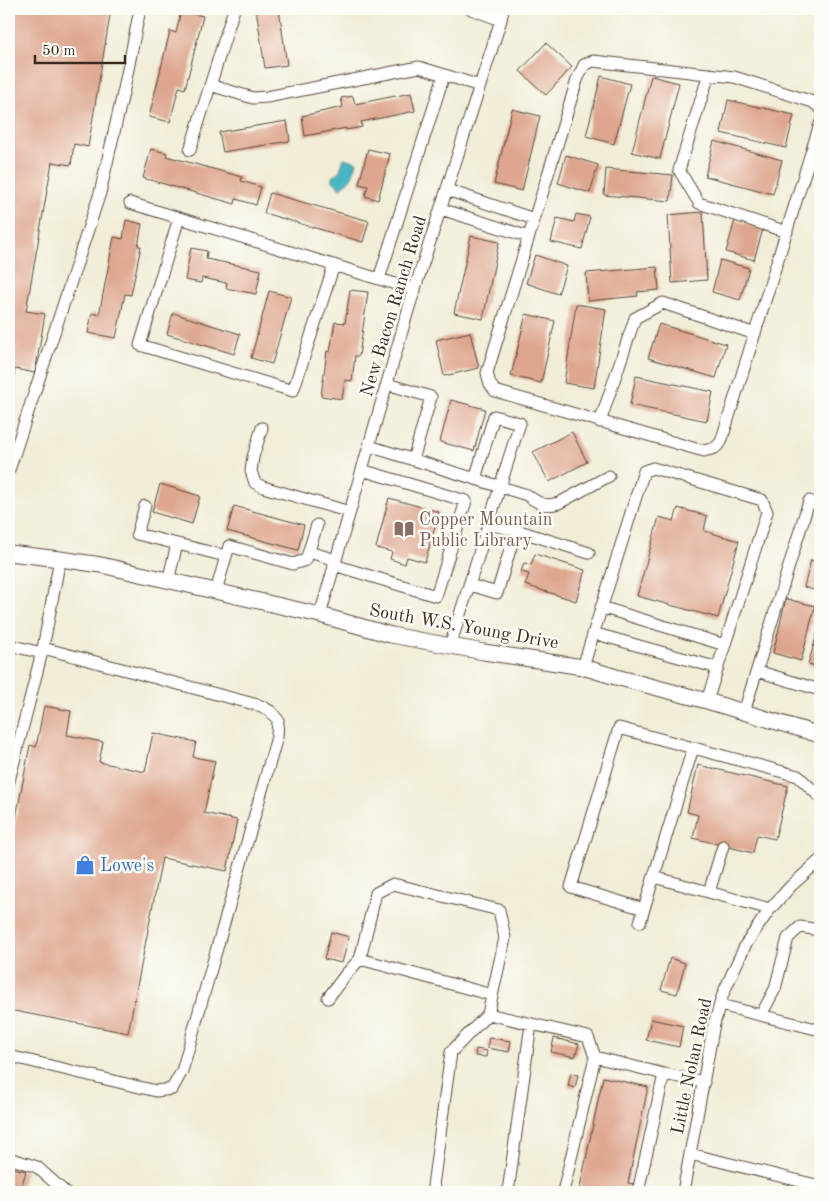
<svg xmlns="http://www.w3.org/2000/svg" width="829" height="1201" viewBox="0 0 829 1201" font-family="'Old Standard TT',serif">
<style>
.water{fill:#49b7c3;stroke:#427070}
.building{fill:#dea68e}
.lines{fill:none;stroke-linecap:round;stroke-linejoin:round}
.minor-casing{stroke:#56473a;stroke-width:13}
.major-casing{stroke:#56473a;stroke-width:17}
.minor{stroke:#fff;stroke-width:11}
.major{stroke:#fff;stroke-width:15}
.labels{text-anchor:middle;stroke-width:5;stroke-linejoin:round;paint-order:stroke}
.street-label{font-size:18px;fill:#3b2a1e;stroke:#fdfcf7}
.education-label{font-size:18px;fill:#785e54;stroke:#fdfcf7;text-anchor:start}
.shop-label{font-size:18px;fill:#366cbe;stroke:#fdfcf7;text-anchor:start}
</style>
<rect width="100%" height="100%" fill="#fdfcf7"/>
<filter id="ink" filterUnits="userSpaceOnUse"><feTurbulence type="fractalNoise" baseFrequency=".02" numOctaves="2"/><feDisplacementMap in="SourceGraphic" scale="10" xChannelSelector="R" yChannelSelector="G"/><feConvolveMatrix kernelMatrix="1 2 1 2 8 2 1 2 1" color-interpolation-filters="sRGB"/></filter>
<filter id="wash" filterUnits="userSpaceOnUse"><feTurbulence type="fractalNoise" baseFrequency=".0096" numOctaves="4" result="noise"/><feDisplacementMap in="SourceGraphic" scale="20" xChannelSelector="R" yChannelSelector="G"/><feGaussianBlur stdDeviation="1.12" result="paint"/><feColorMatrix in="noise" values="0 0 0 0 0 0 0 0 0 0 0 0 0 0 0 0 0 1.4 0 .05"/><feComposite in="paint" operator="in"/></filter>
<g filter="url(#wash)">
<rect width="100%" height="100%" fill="#f1edd8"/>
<path class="water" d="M344,158L357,162L352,177L341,189L331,179L340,170Z"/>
<g id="blocks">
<path class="building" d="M9,9H111L88,147L74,144L71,165L52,162L26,311L45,314L35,373L15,369L10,402H9Z
M256,9H279L287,65L265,68Z
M181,11L203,16L185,89L179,87L170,122L149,117L170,31L176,33Z
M546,43L572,67L546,95L520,71Z
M601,76L630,84L614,144L586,136Z
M651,76L679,83L660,159L632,152Z
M411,93L415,111L361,122L362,127L346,130V128L305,136L302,116L343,107L341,98L353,96L355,104Z
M728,100L794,115L786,148L721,133Z
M512,109L540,116L522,191L494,184Z
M287,121L290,141L223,152L219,132Z
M714,141L782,160L773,194L705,176Z
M151,149L167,153L166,156L242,177L241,181L261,187L256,205L236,199L235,204L143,178Z
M368,149L390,154L378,200L365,196L368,186L359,184Z
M566,155L598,165L590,193L558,183Z
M606,169L673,175L670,201L604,195Z
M270,193L369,221L363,242L264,213Z
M703,212L707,280L672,283L668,215Z
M576,214L590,217L582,249L551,242L557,218L574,222Z
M126,220L142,224L138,246H141L131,295L125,294L116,338L88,333L92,313L99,315L114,237L123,239Z
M735,220L763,229L754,260L726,252Z
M471,236L499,242L483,319L454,313Z
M191,248L207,251L206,259L261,270L256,294L226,288L227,283L202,278L201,283L185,280Z
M535,255L567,266L558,294L526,283Z
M720,260L749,268L740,300L712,292Z
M657,267L659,290L637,292L638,296L588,301L586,273Z
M350,290L368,292L359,356H355L352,381L345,380L342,399L321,396L327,351L330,352L335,322L345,323Z
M269,291L291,297L272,364L251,358Z
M576,304L606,309L594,388L564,383Z
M173,313L240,334L234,354L167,334Z
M526,314L555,321L541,383L511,376Z
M659,324L726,344L716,378L648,358Z
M470,332L479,368L444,376L436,340Z
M636,376L713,392L707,421L630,405Z
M451,400L485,409L474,451L440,442Z
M572,432L587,462L549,482L533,452Z
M160,484L200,496L192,524L152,512Z
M389,498L439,512L425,562L407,557L405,564L390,559L392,552L376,548Z
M234,506L304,525L298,550L227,531Z
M678,508L707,516L704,531L739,541L718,618L637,596L659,517L674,521Z
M535,554L585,570L576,601L525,585L529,574L521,572L524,563L531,565Z
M811,560L820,562V592L804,587Z
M786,599L815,606L801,661L773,653Z
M820,624V667L808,664Z
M44,706L71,711L67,735L103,742L99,762L145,772L153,733L196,742L193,757L215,761L204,813L237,820L227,871L162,858L128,1033L9,1010V854L30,745L36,747Z
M698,765L788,786L775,839L757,835L753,853L693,838L698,815L687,812Z
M331,932L349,937L342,963L324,959Z
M670,958L685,963L677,994L661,990Z
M651,1019L683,1026L679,1047L646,1040Z
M489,1038L511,1041L509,1052L487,1048Z
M554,1038L579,1044L575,1057L551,1052Z
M476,1049L487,1051L486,1057L475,1056Z
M571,1073L578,1075L575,1088L568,1086Z
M603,1077L648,1087L628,1183L634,1184L632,1192H579Z
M9,1167L26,1171L20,1192H9Z"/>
</g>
</g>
<g filter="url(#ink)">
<use href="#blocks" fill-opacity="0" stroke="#56473a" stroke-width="1"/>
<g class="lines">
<defs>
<path id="minor" d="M471,9L501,20
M709,74L679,170L699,203L787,232
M210,85L253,98L267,97L419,67L480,86
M820,108L813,102L734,77L593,61L584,65L577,80L487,373L490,384L495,391L686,446L704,451L715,448L721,442L820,124
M190,150L234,9
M447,190L534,219
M130,203L415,290
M441,209L529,237
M179,218L140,345L293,391L334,265
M379,279L444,75
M387,384L431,397L413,460
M600,422L635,318L663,303L755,334
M262,428L253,457L251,471L255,483L263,487L350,512
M369,446L527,495C539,504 545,507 559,503L609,476
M9,470L100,193L124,89L140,9
M145,506L137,534L226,556
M488,524L516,530L589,553
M309,552L336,560
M334,565L436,596L466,501L362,470
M168,581L177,544
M470,585L497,593L516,530
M216,591L229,546L293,564L306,560L317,525
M601,607L725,645
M320,615L409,307L501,20L503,9
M593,633L718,668
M9,645L42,653
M450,646L520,423L494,416L475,479
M583,667L644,471L653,468L762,500L767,512L707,701
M757,671L820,690
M744,712L809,501L820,505
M9,781L43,648L60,559
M654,877L770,909
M709,892L723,846
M644,909L571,887L619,728L798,776L820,797
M640,922L693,748
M360,959L492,995
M328,998L346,974L360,959L376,893L393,884L499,910L505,938L488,1014L588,1037L595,1057
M720,1005L820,1030
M761,1015L775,989L788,938L800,927L820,930
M9,1056L156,1091L172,1089L182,1071L277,737L278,720L270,711L261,706L43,648
M690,1154L820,1186
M9,1158L37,1167L65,1192
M437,1192L433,1186L451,1052L488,1014
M508,1192L531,1024
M563,1192L595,1057L664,1074L704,1082
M638,1192L664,1074
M683,1192L714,1024L723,994L736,965L746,944L770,909L791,886L820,860"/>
<path id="major" d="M9,553L60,559L101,565L320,615L391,635L484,652L583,667L616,677L707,701L820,735"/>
</defs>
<use href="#minor" class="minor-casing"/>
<use href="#major" class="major-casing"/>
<use href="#minor" class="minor"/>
<use href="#major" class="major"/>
</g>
</g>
<defs>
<symbol id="library-bare" viewBox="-9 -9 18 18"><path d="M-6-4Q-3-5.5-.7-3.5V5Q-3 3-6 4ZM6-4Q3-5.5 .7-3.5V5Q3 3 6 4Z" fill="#8d6e63" stroke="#fdfcf7" stroke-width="2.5" paint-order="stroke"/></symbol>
<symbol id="shop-bare" viewBox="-9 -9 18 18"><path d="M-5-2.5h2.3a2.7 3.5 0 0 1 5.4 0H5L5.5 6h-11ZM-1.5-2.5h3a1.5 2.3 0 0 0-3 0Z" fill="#3f7fe0" stroke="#fdfcf7" stroke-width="2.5" paint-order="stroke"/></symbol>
</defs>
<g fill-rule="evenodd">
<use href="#library-bare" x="390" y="515" width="28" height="28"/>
<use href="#shop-bare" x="71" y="851" width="28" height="28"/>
</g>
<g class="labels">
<g class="street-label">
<text transform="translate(393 306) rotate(-73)" y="6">New Bacon Ranch Road</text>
<text transform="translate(464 626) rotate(10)" y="6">South W.S. Young Drive</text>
<text transform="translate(691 1066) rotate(-78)" y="6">Little Nolan Road</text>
</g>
<g class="education-label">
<text x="419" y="525">Copper Mountain<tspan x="419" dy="21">Public Library</tspan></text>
</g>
<g class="shop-label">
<text x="100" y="871">Lowe's</text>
</g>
</g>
<rect width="829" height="1201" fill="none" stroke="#fdfcf7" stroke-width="30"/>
<path d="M35 55v8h90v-8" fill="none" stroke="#3b2a1e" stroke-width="2.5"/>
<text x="42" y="55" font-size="15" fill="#3b2a1e" stroke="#fdfcf7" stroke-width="4" paint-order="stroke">50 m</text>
</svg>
